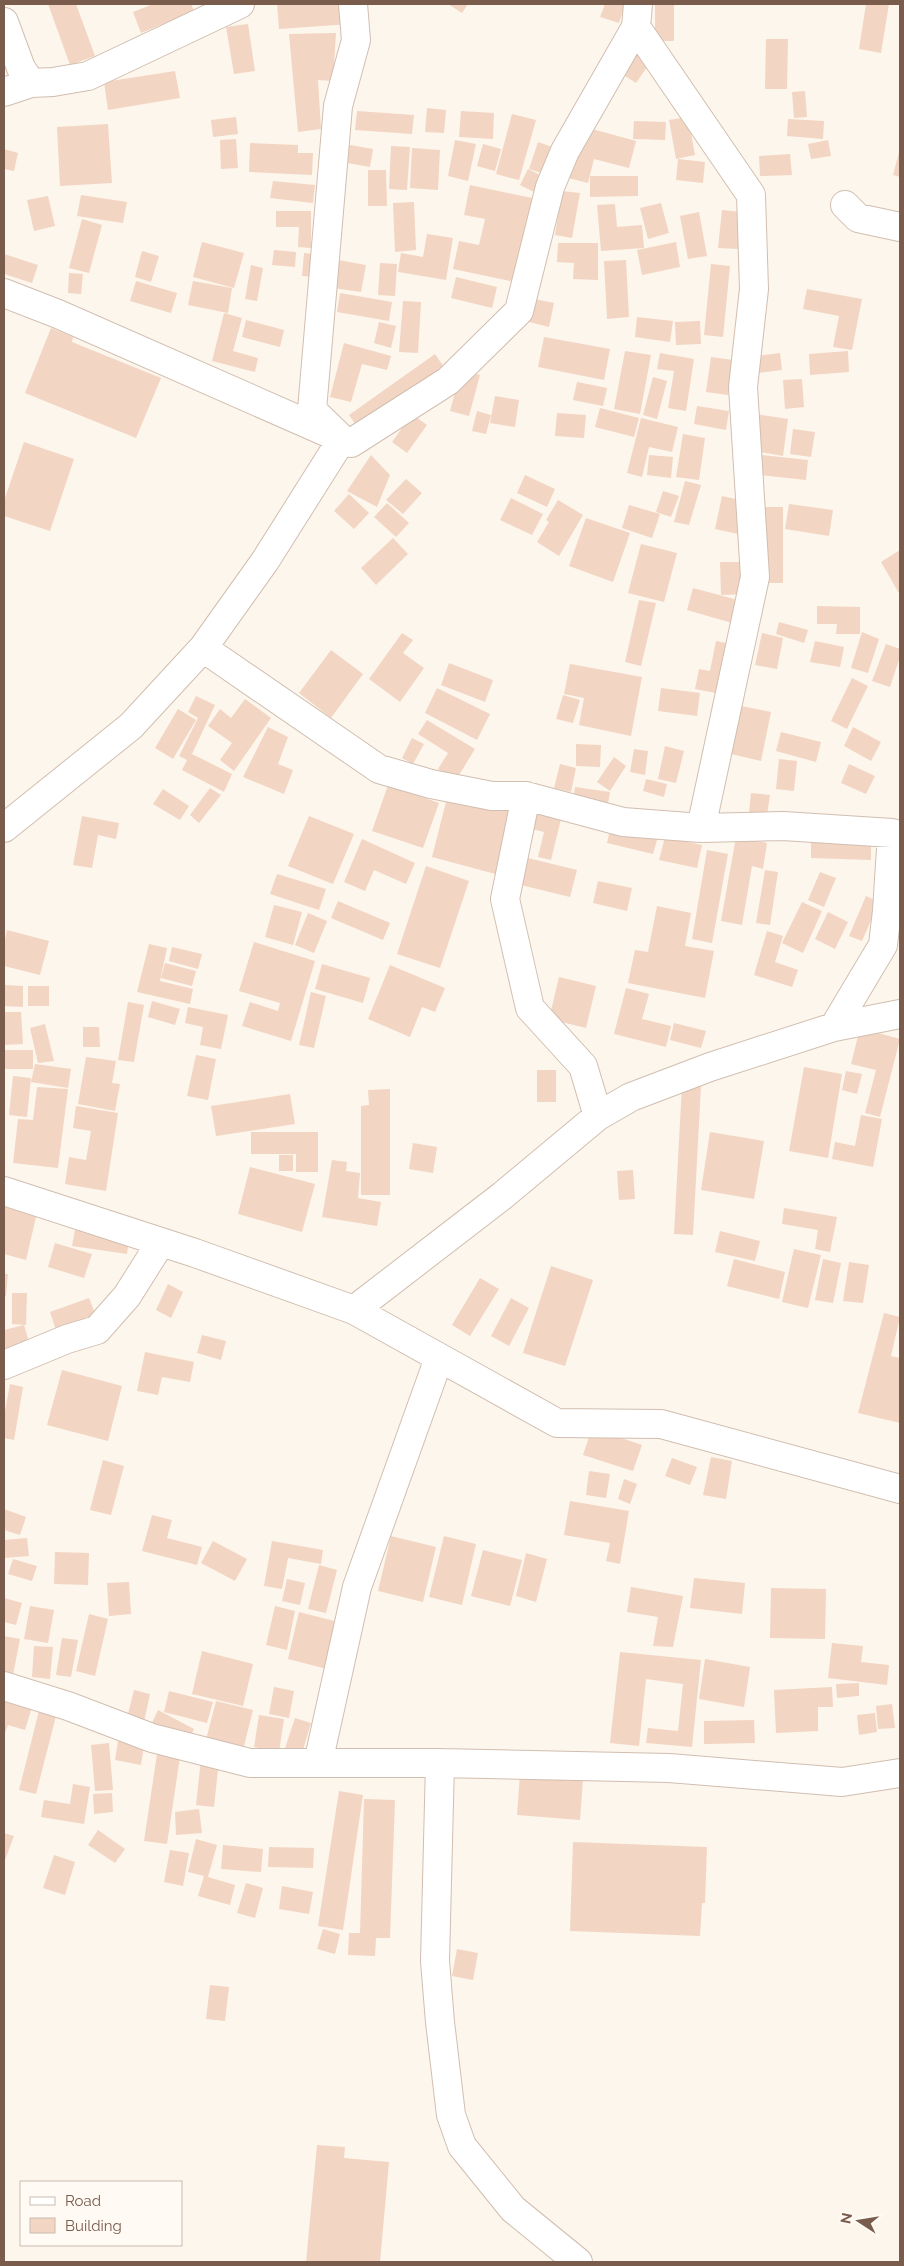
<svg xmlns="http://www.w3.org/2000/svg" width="904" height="2266" viewBox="0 0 904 2266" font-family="Raleway,sans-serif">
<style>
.building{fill:#f3d5c3}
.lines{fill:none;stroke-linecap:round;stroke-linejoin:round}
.minor-casing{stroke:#d1beb0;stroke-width:30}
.minor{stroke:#fff;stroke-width:28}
</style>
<rect width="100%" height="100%" fill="#fdf6ec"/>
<path class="building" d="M48,4H76L95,56L70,65Z
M153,4H191L194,11L141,33L133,12Z
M277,4H349L350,24L279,29Z
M448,4H468L462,13Z
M605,4H625L619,23L600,17Z
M655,4H674V41H655Z
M866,4H889L881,53L859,49Z
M248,24L255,71L234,74L226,27Z
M336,33L333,81L318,80L321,129L298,132L289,34Z
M766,39H788L787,89H765Z
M639,48L654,57L636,83L622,74Z
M175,71L180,98L108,110L104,82Z
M805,91L807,117L794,118L792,92Z
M427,108L446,110L444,133L425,132Z
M357,111L414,115L412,134L355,130Z
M461,111L494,113L493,139L459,137Z
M512,114L536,120L519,180L496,174Z
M236,117L238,134L213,137L211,120Z
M688,117L695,155L676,159L669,120Z
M788,119L824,121L823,139L787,136Z
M634,121L666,122L665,140L633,139Z
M108,124L112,183L60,186L57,127Z
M581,126L636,141L629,168L594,159L588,183L568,178Z
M236,139L238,168L221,169L220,140Z
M455,140L476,144L468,181L448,176Z
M828,140L831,156L811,159L808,144Z
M538,142L558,149L550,176L529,169Z
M250,143L298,145V153H313L312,175L249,172Z
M339,143L373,149L370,167L336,161Z
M483,144L501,149L495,171L477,166Z
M391,146L410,147L407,190L389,189Z
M412,148L440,150L438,190L410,188Z
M4,149L18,153L14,171L4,169Z
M899,152L900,153V177L893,175Z
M790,154L792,175L760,176L759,156Z
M678,159L705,162L703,183L676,180Z
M528,169L544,177L536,193L520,185Z
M368,170H386L387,206H368Z
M590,176H638V196L590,197Z
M273,181L315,185L313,203L270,198Z
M470,185L532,198L515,282L453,269L459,241L479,245L485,219L464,215Z
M562,191L580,193L572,238L555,235Z
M81,195L127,202L123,223L77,216Z
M48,196L55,226L34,231L27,200Z
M414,202L416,250L395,252L393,203Z
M661,203L669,233L648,239L640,208Z
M615,204L617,227L642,225L644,248L601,251L597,205Z
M722,210L741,212L738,249L718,248Z
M276,211H311V248L298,247L299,227H276Z
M699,212L707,256L688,259L680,216Z
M82,219L102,225L89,273L69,268Z
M427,234L453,238L446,280L398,272L401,253L423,257Z
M202,242L244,253L234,288L193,277Z
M676,242L680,267L642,275L637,250Z
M558,243H598V280L573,279L574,263L557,262Z
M274,250L296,252L295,267L272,265Z
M142,251L159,256L151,282L135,277Z
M304,253L321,255L318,277L302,276Z
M4,254L38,265L32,283L4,274Z
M338,260L366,265L361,292L333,288Z
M626,260L629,317L607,319L604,261Z
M380,263L397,264L395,296L378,295Z
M711,264L730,266L723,337L704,335Z
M251,265L263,268L257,301L245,299Z
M69,273L83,274L81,294L68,293Z
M456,277L497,287L492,308L451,298Z
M136,281L177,293L171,313L130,301Z
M193,281L232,288L228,313L188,305Z
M807,289L862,299L852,350L833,347L839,316L803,309Z
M340,293L392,302L389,321L337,312Z
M534,299L554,303L549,327L529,322Z
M403,301L421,302L418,353L399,352Z
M224,313L242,318L233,351L258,358L255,372L212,361Z
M637,317L673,321L670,342L635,337Z
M246,320L284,330L280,347L242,337Z
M700,321L701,344L676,345L675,322Z
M379,322L396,326L391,348L374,343Z
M51,328L73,337L72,342L161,378L136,438L25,393Z
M544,337L610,349L604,380L538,367Z
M344,343L391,356L387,370L362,364L351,402L330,397Z
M625,351L651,355L640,414L614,409Z
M848,351L849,372L810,375L809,354Z
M660,353L694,359L686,411L668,408L674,371L657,369Z
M780,353L782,370L749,374L747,357Z
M435,354L448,373L362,434L349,415Z
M711,357L733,360L728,395L706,392Z
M461,370L480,375L469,416L450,411Z
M653,377L667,381L657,419L643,415Z
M802,379L804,407L785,409L783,380Z
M577,382L607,388L603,406L573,400Z
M495,396L519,400L515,427L490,423Z
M697,406L729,411L726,430L694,424Z
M600,408L639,418L634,437L595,427Z
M477,411L491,415L486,434L472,431Z
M557,413L586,415L584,438L555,436Z
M412,414L427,425L407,453L392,442Z
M755,414L788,419L783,456L749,450Z
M641,418L678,427L672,452L649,447L642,477L627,473Z
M793,429L815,432L811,457L790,454Z
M683,434L705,438L699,480L676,477Z
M24,442L74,459L50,531L4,516V501Z
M371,455L390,475L377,507L347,491Z
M649,455L673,457L671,478L647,475Z
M761,455L808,460L806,480L759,475Z
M525,475L555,489L547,507L517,493Z
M406,479L422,493L403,514L386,500Z
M685,481L701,485L689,525L674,522Z
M663,491L679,496L671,517L656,512Z
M349,494L369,513L354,529L334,511Z
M722,496L745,501L738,534L715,529Z
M511,498L543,514L532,535L500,520Z
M558,500L583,515L559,556L537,542L549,522L546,520Z
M387,503L409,523L396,537L374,517Z
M789,504L833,510L829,536L785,529Z
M629,505L660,514L652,538L622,528Z
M759,507H783V583H759Z
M586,518L630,533L613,582L569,566Z
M393,538L408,554L376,585L361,568Z
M641,544L677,553L664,602L628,593Z
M900,550V595L881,562Z
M720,562H746L747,594L721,595Z
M693,588L738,600L732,623L687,610Z
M639,600L656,603L641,666L625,662Z
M817,606L860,607V634H836L837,624H817Z
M779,622L808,630L804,643L776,634Z
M862,632L879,639L868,673L851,668Z
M402,633L413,640L403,653L424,668L400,702L369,679Z
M762,633L783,638L777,669L755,665Z
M716,641L736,645L726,695L695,689L699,669L710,671Z
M815,641L844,647L840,667L810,662Z
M886,644L900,649V657L890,687L872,681Z
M331,650L363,674L331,718L299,693Z
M449,663L493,680L485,702L441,685Z
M570,664L642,677L631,736L579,725L584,698L564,694Z
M852,678L868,686L847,729L831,721Z
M437,688L490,714L477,740L425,713Z
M661,688L700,693L697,716L658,711Z
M563,695L580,700L573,723L556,719Z
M196,696L215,705L192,754L232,774L224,792L182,770L187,760L179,756L198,718L188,712Z
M245,699L271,718L234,771L220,760L232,743L208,726L220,709L231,718Z
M741,706L771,712L761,761L731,754Z
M178,709L196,720L173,759L155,748Z
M427,720L475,749L456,780L438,769L448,753L418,734Z
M268,727L288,737L278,764L293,770L284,794L243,777Z
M853,727L881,742L871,761L844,746Z
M781,732L821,742L816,762L776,751Z
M412,738L424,744L413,764L402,758Z
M576,744L601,745L600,767L576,766Z
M665,746L684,751L676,783L658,779Z
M634,749L648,751L645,775L630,772Z
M614,757L626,766L610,791L597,782Z
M779,759L797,761L794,791L776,789Z
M560,764L576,768L571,792L554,788Z
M849,764L875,776L866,794L841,783Z
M646,779L667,784L664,797L643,791Z
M388,785L439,803L423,848L372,831Z
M575,787L610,792L606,815L572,807Z
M210,788L221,795L199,823L190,815Z
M163,789L189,806L180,820L153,804Z
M751,793L770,795L767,815L749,813Z
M448,794L516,811L499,875L432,857Z
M529,807L562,815L551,860L538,857L544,832L524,827Z
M82,816L119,823L116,839L98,835L92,868L73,865Z
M309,816L354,834L333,884L288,866Z
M612,821L659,833L653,854L607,843Z
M811,836L871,837V860L811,858Z
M665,837L702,845L697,868L659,860Z
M736,837L767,843L763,869L752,866L742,925L721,921Z
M362,839L415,863L406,884L374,870L365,891L344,882Z
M707,850L728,854L712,943L692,939Z
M528,858L577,870L570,897L521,885Z
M426,866L469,881L440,968L397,954Z
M765,870L778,872L770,925L756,923Z
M820,872L836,878L824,907L808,900Z
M277,874L326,889L319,910L270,894Z
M598,881L632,888L627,911L593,903Z
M866,896L879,902L862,941L849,936Z
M338,901L390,923L383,940L331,918Z
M802,902L822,911L803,953L782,943Z
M274,905L302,912L293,945L265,937Z
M657,906L691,913L685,946L714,951L705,998L628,983L635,950L648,952Z
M828,912L848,922L835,949L815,939Z
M308,913L327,921L314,953L295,945Z
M7,930L49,941L40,975L4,966V944Z
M767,931L783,936L775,962L798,970L792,987L754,975Z
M254,942L315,961L291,1041L242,1026L250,1002L278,1011L280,1003L239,991Z
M149,944L167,948L160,981L193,989L190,1004L137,992Z
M172,947L202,954L198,969L169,961Z
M165,963L196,971L192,986L161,978Z
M322,964L370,978L363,1003L315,989Z
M390,965L445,988L435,1012L422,1007L410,1037L368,1019Z
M559,977L596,986L586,1028L549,1019Z
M4,985L23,986V1007L4,1006Z
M28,986H49V1006H28Z
M626,988L649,994L642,1019L671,1026L666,1047L614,1034Z
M311,992L326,996L314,1048L299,1045Z
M152,1001L180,1009L175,1025L148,1017Z
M128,1002L144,1005L134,1062L118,1060Z
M188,1007L228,1015L221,1049L200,1045L203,1027L185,1023Z
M4,1012H21L23,1044L4,1045Z
M674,1023L706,1031L701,1048L670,1040Z
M45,1024L54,1061L38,1063L30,1028Z
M83,1027H99L100,1047H83Z
M860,1028L900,1039L880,1117L865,1113L876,1070L851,1064Z
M4,1050H33V1069H4Z
M196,1055L216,1059L208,1100L187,1096Z
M86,1057L116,1061L112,1083L120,1084L115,1111L78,1104Z
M35,1064L71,1069L68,1088L31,1082Z
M804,1067L842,1074L828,1158L789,1151Z
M537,1070H556V1102H537Z
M846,1071L862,1074L857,1094L842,1090Z
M13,1076L31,1078L27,1117L9,1115Z
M682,1085L701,1086L693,1235L674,1234Z
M37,1087L68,1089L58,1168L13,1163L18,1119L33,1120Z
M390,1089V1195H361V1106L369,1105L368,1090Z
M290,1094L295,1124L216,1136L211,1106Z
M76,1106L118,1113L106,1191L65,1184L69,1157L86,1160L91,1131L73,1128Z
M861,1115L882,1119L873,1167L832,1159L835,1142L855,1146Z
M251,1132H318V1172H296V1154H251Z
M710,1132L764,1141L754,1199L701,1190Z
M413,1143L437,1147L433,1173L409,1169Z
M279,1155H293V1171H279Z
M332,1160L347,1162L346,1171L360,1173L358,1198L381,1202L377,1226L322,1217Z
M250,1167L315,1184L302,1232L238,1214Z
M633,1170L635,1199L619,1200L617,1171Z
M4,1196L39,1204L26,1260L4,1254Z
M784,1208L837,1217L830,1252L815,1249L818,1230L782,1224Z
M76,1224L130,1232L127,1254L72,1246Z
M720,1231L760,1241L755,1261L715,1252Z
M55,1243L92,1254L84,1278L48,1267Z
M794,1249L821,1255L808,1308L782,1302Z
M734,1259L785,1272L779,1299L727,1286Z
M823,1259L841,1263L833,1303L815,1300Z
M849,1262L869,1265L863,1303L843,1301Z
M551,1266L593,1280L565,1366L523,1353Z
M4,1274H8L6,1296H4Z
M480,1278L499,1289L470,1336L452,1325Z
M168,1284L183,1292L171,1318L156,1310Z
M12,1293H27L26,1325L12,1324Z
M89,1298L96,1316L56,1330L50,1312Z
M511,1298L529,1308L509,1346L491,1336Z
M884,1313L900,1317L891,1356L900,1358V1423L858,1413Z
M24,1325L32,1352L4,1360V1330Z
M202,1335L226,1341L221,1360L197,1353Z
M145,1352L194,1362L190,1382L162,1377L158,1395L137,1391Z
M62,1370L122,1386L108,1441L47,1425Z
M10,1384L23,1387L14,1440L4,1438V1416Z
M592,1428L642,1445L633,1471L583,1455Z
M711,1457L732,1461L726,1499L703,1495Z
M672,1458L697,1467L690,1485L665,1476Z
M103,1460L124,1466L111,1515L90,1510Z
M589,1471L610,1474L606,1498L586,1495Z
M624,1479L637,1484L630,1504L618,1499Z
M570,1501L629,1511L620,1564L606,1561L610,1543L564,1535Z
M4,1509L26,1517L20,1535L4,1530Z
M152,1515L172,1520L167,1538L202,1547L197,1565L142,1551Z
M391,1536L436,1547L423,1602L378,1591Z
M444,1536L476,1544L462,1605L429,1597Z
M27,1538L29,1556L4,1558V1540Z
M213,1541L247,1559L235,1581L201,1563Z
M272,1541L323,1550L321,1564L288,1558L282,1589L264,1586Z
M483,1550L522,1560L510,1606L471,1596Z
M55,1552L89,1553L88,1585L54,1584Z
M526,1553L547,1559L536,1602L516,1596Z
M13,1559L37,1566L32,1581L8,1574Z
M319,1565L337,1570L326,1613L308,1609Z
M694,1578L745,1583L742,1614L690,1608Z
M287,1579L305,1583L300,1605L282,1601Z
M129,1582L131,1614L109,1616L107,1583Z
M631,1587L683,1596L673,1647L653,1646L658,1617L627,1612Z
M771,1588L826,1589L825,1639L770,1638Z
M4,1598L22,1603L16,1625L4,1622Z
M30,1606L54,1610L48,1643L24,1639Z
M275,1606L295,1611L287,1650L266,1645Z
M299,1612L338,1622L327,1669L288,1659Z
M89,1614L108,1619L95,1676L76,1671Z
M4,1636L20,1639L13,1675L4,1674Z
M62,1638L78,1640L71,1677L56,1675Z
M832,1643L863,1646L861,1662L889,1665L887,1685L828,1678Z
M34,1646L53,1647L50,1679L32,1677Z
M202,1651L253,1664L243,1706L192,1694Z
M620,1652L701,1660L692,1747L646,1743L648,1728L678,1731L683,1684L646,1679L639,1746L610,1743Z
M705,1659L750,1667L744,1707L699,1699Z
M859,1683V1696L837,1698L836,1684Z
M274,1687L294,1691L289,1718L269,1714Z
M832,1687L833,1707H818V1731L776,1733L774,1690Z
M134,1690L150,1694L144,1722L127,1718Z
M169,1691L213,1702L207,1723L164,1712Z
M4,1698L32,1707L25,1730L8,1725L4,1736Z
M216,1701L253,1710L243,1750L206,1740Z
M892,1704L895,1728L878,1729L876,1706Z
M158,1710L194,1729L187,1744L151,1725Z
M39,1711L56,1716L36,1794L19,1790Z
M875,1713L877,1732L859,1735L857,1715Z
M259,1715L284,1719L279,1752L254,1747Z
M295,1718L311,1723L302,1753L285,1748Z
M754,1720L755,1743L704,1744V1721Z
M118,1741L144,1745L141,1765L115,1760Z
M109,1743L113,1790L95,1791L91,1745Z
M157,1754L180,1757L167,1844L144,1841Z
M201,1759L219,1761L214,1807L196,1805Z
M520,1774L583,1779L580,1820L517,1815Z
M73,1784L90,1787L84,1824L41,1817L44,1800L70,1804Z
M339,1791L363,1795L343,1930L318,1926Z
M112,1793L113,1812L94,1814L93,1794Z
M364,1799L395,1800L390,1938H376L375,1956L348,1955L349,1933H360Z
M199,1809L202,1833L176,1835L175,1812Z
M98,1830L125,1849L115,1863L88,1845Z
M4,1833L14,1836L4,1863Z
M196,1839L217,1845L208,1877L235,1885L230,1905L198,1896L204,1876L188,1872Z
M573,1842L707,1847L705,1903H702L700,1936L570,1931Z
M223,1845L263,1849L261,1872L221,1869Z
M269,1847L314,1848L313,1868L268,1867Z
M170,1850L189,1853L183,1886L164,1882Z
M54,1855L75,1862L65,1895L43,1888Z
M246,1883L263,1888L255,1918L237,1913Z
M282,1886L313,1892L309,1914L279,1909Z
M323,1929L340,1934L335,1954L317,1949Z
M457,1949L478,1953L473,1980L452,1976Z
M210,1985L229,1987L225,2021L206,2019Z
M317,2145L345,2147L344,2158L389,2162L380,2262H306Z"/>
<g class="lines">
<defs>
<path id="minor" d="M4,22L21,68L31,83L53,82L88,76L240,4
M636,27L751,195L754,289L743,387L755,577L701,828
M4,92L31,83
M845,205L858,218L900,227
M4,293L58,314L342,439L312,410L338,106L356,40L353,4
M203,648L379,769L431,784L492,796H526L505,899L530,1008L583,1066L598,1116
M526,796L623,822L701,828L783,826L892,833L887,911L883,945L834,1027
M4,828L131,726L203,648L265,561L342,439L351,443L448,381L519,311L550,187L565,151L636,27L638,4
M4,1191L195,1253L354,1310L557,1423L661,1424L900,1489
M354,1310L502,1196L598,1116L631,1097L710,1067L834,1027L900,1014
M4,1365L67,1339L97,1330L127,1296L161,1242
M4,1686L68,1706L152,1738L250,1763H440L669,1768L842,1782L900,1773
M318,1763L357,1587L439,1358
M440,1763L435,1961L440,2022L451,2115L462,2146L513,2209L578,2262"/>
</defs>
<use href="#minor" class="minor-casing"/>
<use href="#minor" class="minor"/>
</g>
<rect width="904" height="2266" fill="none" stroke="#7a5c4d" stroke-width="10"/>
<rect x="20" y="2181" width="162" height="65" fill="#fffaf3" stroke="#cabbb1"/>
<rect x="30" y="2197" width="25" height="8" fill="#ffffff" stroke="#cabbb1"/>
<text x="65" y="2206" font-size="15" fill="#7a5c4d">Road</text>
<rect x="30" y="2218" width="25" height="15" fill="#f3d5c3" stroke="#cabbb1"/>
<text x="65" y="2231" font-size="15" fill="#7a5c4d">Building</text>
<g transform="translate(859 2221) rotate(282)" stroke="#fffaf3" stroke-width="4" paint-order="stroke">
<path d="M0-4L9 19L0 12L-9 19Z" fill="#7a5c4d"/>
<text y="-8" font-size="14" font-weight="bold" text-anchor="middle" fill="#7a5c4d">N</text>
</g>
</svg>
